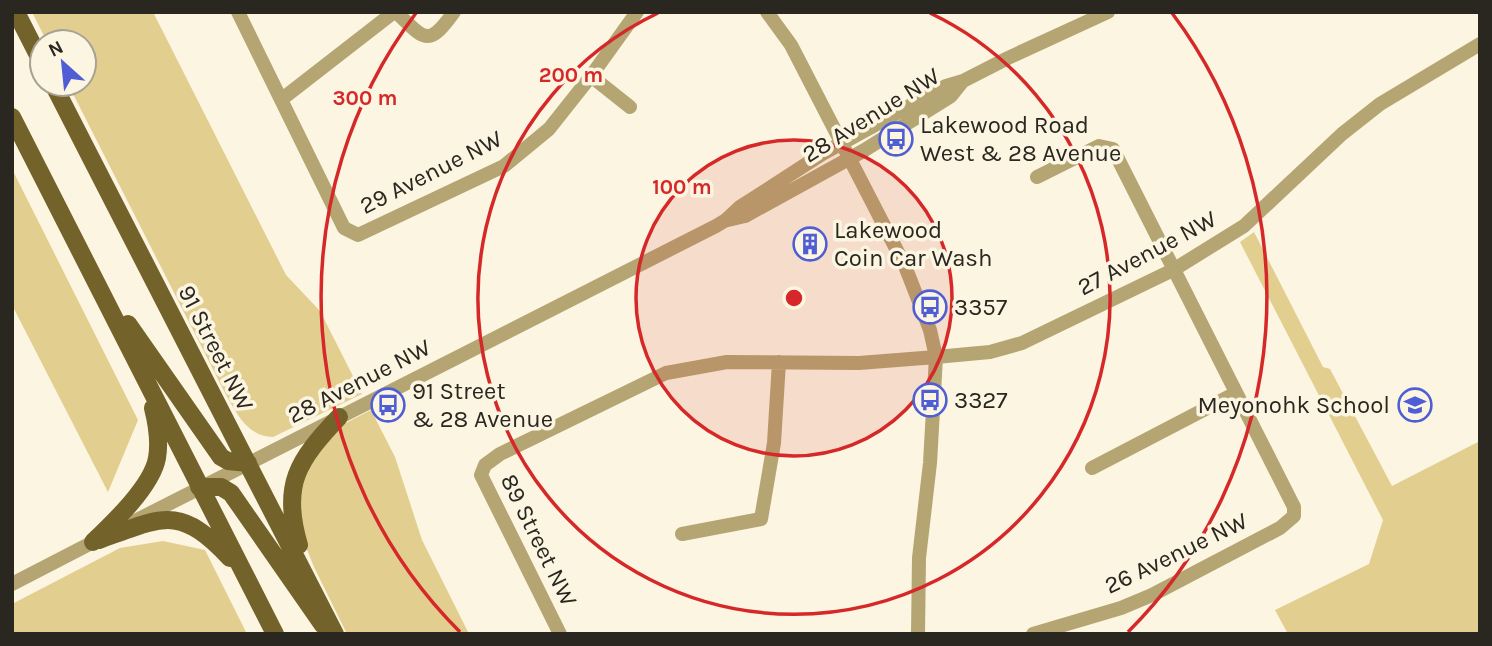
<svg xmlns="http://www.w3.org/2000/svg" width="1492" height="646" viewBox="0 0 1492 646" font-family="Karla,sans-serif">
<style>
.green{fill:#e2ce8f}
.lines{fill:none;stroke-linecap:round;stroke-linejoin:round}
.minor{stroke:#b4a573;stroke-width:14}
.major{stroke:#736229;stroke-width:18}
.ring{fill:none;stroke:#d62828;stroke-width:3.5}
.labels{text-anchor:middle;stroke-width:7;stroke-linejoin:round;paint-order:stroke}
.street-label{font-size:24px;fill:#292720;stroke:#fbf5e1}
.poi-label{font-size:24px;fill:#292720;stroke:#fbf5e1;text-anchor:start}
.centre{fill:#d62828;stroke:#fbf5e1;stroke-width:3.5}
.ring-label{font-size:21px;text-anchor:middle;font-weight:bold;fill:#d62828;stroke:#fbf5e1;stroke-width:7;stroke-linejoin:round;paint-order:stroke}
</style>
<rect width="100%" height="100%" fill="#fbf5e1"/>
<path class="green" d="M32,12H153L286,275L320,311L362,394L273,437C247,437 236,412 225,393L68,84H84V42H47Z
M12,169L138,420L108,492L12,305Z
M1254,232L1323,367L1330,369L1392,486L1480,441V634H1288L1275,610L1369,564L1383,520L1240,242Z
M371,410L395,457L422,540L469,634H347L314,567L306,547L298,512L304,469L342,425Z
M163,541L205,550L247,634H12V604L120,548Z"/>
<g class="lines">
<path class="minor" d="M238,12L344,228L358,235L504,166L549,129L591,76L637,12
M396,12C425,40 428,48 454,12
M767,12L791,45L905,266L930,330L936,357L930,463L919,558L918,634
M591,76L630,107
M282,99L394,12
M728,220L745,216L863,151L951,96L963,81
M1092,468L1236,393
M129,524L716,226L726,220L740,207L822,154L946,86L963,81L1008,58L1108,12
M682,534L761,519L774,443L779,362
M12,584L101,538
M560,634L481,475L485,465L500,454L666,373L727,362L859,363L936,357L990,352L1022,343L1173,270L1244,226L1342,134L1380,104L1480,44
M1033,634L1121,608L1152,595L1280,528L1294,516V507L1113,149L1099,146L1037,177"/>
<path class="major" d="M16,12L42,63
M53,84L335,634
M12,117L275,634
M128,324L221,457L228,461L248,463
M199,487H221L231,493L323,625
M99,540C163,517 179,504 230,558
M93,542C113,523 152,486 157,458C160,441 157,424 153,408
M299,545C281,485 298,460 339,417"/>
</g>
<circle cx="794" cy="298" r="158" fill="#d62828" fill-opacity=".12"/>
<g class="ring">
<circle cx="794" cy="298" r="158"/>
<path d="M930 13A316 316 0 1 1 658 13"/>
<path d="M460 632A473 473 0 0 1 416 13M1172 13A473 473 0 0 1 1128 632"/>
</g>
<defs>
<symbol id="bus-ring" viewBox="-11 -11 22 22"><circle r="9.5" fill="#fbf5e1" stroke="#4f5ed4" stroke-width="1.5"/><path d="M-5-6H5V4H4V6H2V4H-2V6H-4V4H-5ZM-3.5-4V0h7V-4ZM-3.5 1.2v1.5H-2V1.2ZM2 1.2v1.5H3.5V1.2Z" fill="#4f5ed4"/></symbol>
<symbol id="building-ring" viewBox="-11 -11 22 22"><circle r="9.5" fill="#fbf5e1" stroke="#4f5ed4" stroke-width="1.5"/><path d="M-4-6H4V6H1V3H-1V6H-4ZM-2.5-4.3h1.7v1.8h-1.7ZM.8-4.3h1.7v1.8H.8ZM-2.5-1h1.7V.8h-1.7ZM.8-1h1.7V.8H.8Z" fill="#4f5ed4"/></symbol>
<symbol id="school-ring" viewBox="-11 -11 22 22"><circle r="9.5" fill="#fbf5e1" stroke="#4f5ed4" stroke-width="1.5"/><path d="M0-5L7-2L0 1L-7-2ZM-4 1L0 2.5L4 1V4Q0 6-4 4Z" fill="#4f5ed4"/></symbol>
</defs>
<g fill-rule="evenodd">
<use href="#bus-ring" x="877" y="120" width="38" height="38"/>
<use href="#building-ring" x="791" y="225" width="38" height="38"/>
<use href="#bus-ring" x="911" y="288" width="38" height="38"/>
<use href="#bus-ring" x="911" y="381" width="38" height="38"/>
<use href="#bus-ring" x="369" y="386" width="38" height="38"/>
<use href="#school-ring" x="1396" y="386" width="38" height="38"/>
</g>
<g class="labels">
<g class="street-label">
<text transform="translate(871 115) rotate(-32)" y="8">28 Avenue NW</text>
<text transform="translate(431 172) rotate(-27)" y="8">29 Avenue NW</text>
<text transform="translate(1147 253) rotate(-28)" y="8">27 Avenue NW</text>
<text transform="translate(216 348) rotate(63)" y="8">91 Street NW</text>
<text transform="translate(359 381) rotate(-27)" y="8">28 Avenue NW</text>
<text transform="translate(539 540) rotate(64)" y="8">89 Street NW</text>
<text transform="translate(1176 553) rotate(-26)" y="8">26 Avenue NW</text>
</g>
<g class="poi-label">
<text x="920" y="133">Lakewood Road<tspan x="920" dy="28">West &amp; 28 Avenue</tspan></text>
<text x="834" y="238">Lakewood<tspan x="834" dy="28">Coin Car Wash</tspan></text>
<text x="954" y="315">3357</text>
<text x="412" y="399">91 Street<tspan x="412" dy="28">&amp; 28 Avenue</tspan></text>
<text x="954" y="408">3327</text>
<text x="1390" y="413" text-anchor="end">Meyonohk School</text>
</g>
</g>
<circle cx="794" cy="298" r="10" class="centre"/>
<g class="ring-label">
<text x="571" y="82">200 m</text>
<text x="365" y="105">300 m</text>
<text x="682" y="194">100 m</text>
</g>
<rect width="1492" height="646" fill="none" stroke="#292720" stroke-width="28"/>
<g transform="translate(63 63) rotate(333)"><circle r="33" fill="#fbf5e1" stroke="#a7a394" stroke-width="2"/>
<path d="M0-5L12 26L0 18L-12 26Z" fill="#4f5ed4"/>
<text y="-10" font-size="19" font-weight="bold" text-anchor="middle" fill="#292720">N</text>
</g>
</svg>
